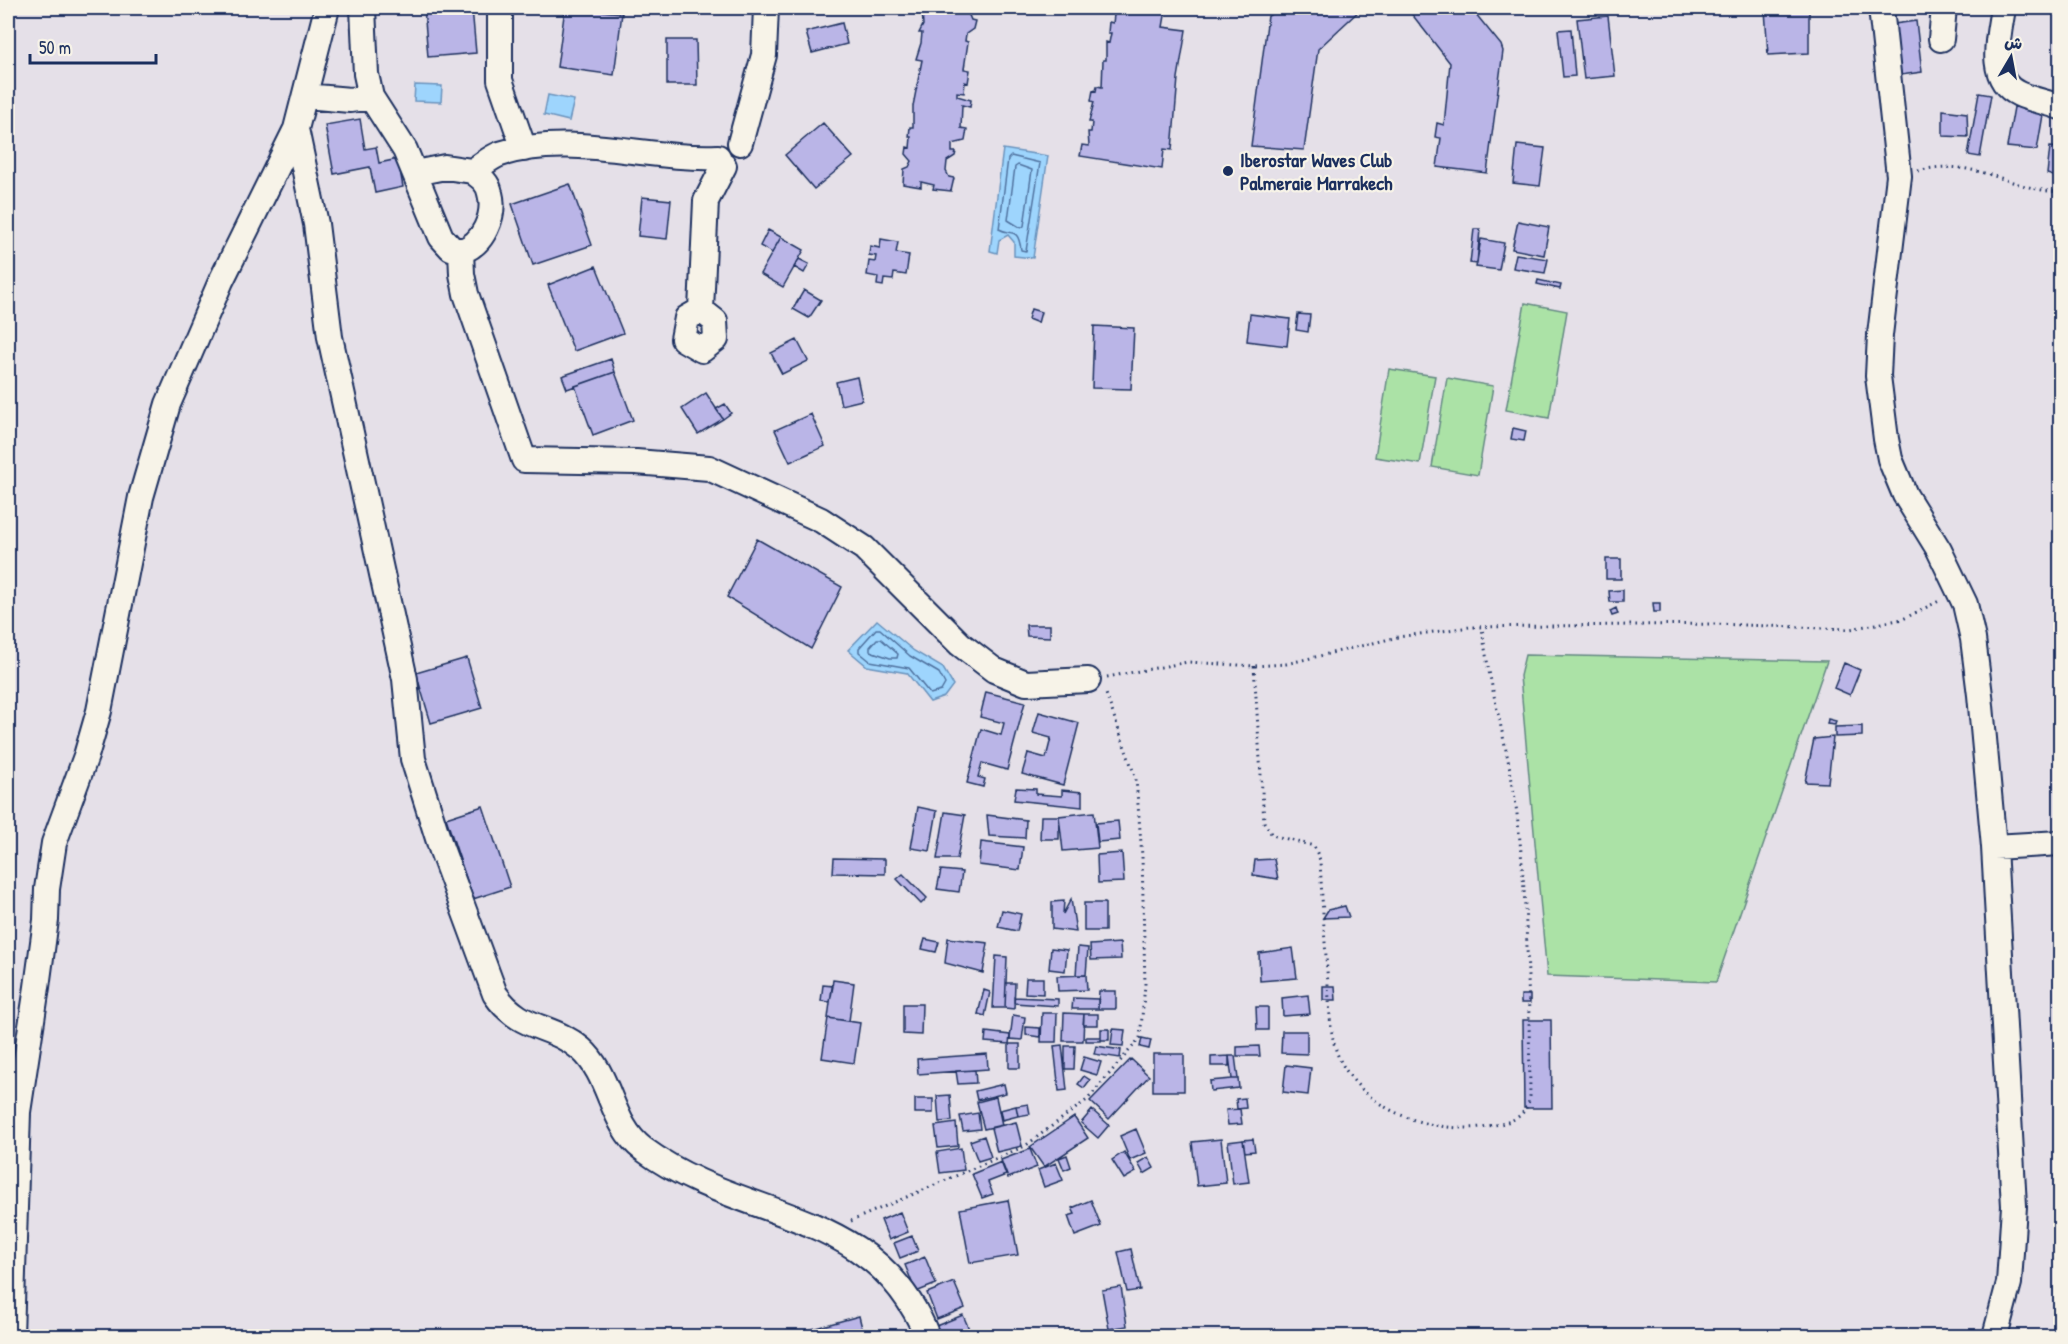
<svg xmlns="http://www.w3.org/2000/svg" width="2068" height="1344" viewBox="0 0 2068 1344" font-family="'Patrick Hand','Playpen Sans Arabic',sans-serif">
<style>
.green{fill:#abe2a6;stroke:#638882;stroke-width:1.5}
.water{fill:#9ed5fd;stroke:#6a93bd;stroke-width:1.5}
.lines{fill:none;stroke-linecap:round;stroke-linejoin:round}
.shore{stroke:#4f719e;stroke-width:1.5}
.building{fill:#bab5e7;stroke:#1b2f5e;stroke-width:1.5}
.minor-casing{stroke:#1b2f5e;stroke-width:28}
.path{stroke:#1b2f5e;stroke-width:3;stroke-dasharray:1.5 4.5;stroke-linecap:butt}
.minor{stroke:#f7f3e8;stroke-width:24}
.poi-dot{fill:#1b2f5e;stroke:#f7f3e8;stroke-width:2}
.labels{text-anchor:middle;stroke-width:4.5;stroke-linejoin:round;paint-order:stroke}
.poi-label{font-size:20px;font-weight:bold;fill:#1b2f5e;stroke:#f7f3e8;text-anchor:start}
</style>
<rect width="100%" height="100%" fill="#e5e0e8"/>
<filter id="ink" filterUnits="userSpaceOnUse"><feTurbulence type="fractalNoise" baseFrequency=".0167" numOctaves="2"/><feDisplacementMap in="SourceGraphic" scale="12" xChannelSelector="R" yChannelSelector="G"/><feConvolveMatrix kernelMatrix="1 2 1 2 8 2 1 2 1" color-interpolation-filters="sRGB"/></filter>
<g filter="url(#ink)">
<path class="green" d="M1525,303L1567,311L1549,418L1506,410Z
M1389,369L1435,376L1420,464L1375,457Z
M1447,378L1493,386L1478,475L1432,467Z
M1525,655L1827,661L1716,982L1547,976L1520,676Z"/>
<path class="water" d="M415,85L442,86L441,102L414,101Z
M548,95L574,100L569,121L544,115Z
M1003,149L1048,156L1033,258L1014,256V242L1008,235L999,240L997,253L990,251Z
M877,620L914,651L943,668L953,685L944,697L930,702L907,673L867,666L848,650Z"/>
<g class="lines">
<path class="shore" d="M1011,156L1040,163L1026,251L1021,250C1018,226 1011,236 999,229L1008,159Z
M1018,165L1032,170L1024,226L1021,228L1008,220L1015,167Z
M876,629H880L910,656L939,673L945,684L941,691L930,694L909,668L870,661L859,652V648Z
M877,639H881L898,654L897,658H890L870,651V647Z"/>
</g>
<path class="building" d="M424,8H472L476,53L428,57Z
M565,8L622,13L614,75L557,67Z
M922,8H966L971,20L975,21L973,29L966,34L965,41L968,42L964,69L970,70L968,83L965,82L964,93L957,92V96L971,100L970,107L962,105L961,128L967,129L965,141L952,144V152H956L955,156L947,161L946,171L949,177L954,178L951,191L933,189L934,185L921,182V187L903,184L904,169L909,167L912,161L906,154L907,147L910,148L911,137H909L910,127H913V106L922,60L916,59L921,43L922,33H919L923,25Z
M1107,8L1166,10L1163,27L1186,30L1178,78L1172,150L1164,149L1162,169L1080,156L1082,145L1089,146L1088,132H1091L1092,122H1089L1094,102L1091,101L1093,90L1096,91L1097,86L1102,87L1103,60H1106V42L1109,43L1111,33H1108L1109,22L1113,23L1114,15Z
M1281,8H1362L1318,49L1304,150L1251,146L1268,16Z
M1407,8H1471L1501,45L1503,51L1487,173L1437,167L1441,138L1435,137L1437,123L1444,125L1450,63Z
M1765,9L1809,11V53L1768,55Z
M1608,16L1615,76L1584,79L1577,19Z
M1916,21L1922,72L1901,75L1894,24Z
M842,23L847,44L812,53L806,32Z
M1571,29L1575,76L1563,77L1558,30Z
M667,40H696L697,85H667Z
M1979,93L1991,95L1980,157L1968,155Z
M2014,107L2044,109L2037,150L2007,147Z
M1943,110L1967,113L1968,137L1943,136Z
M360,119L365,149L376,147L379,163L398,159L403,187L375,193L370,167L334,174L325,125Z
M823,123L853,157L814,189L785,155Z
M1517,145L1545,148L1540,186L1513,183Z
M2050,147L2060,148V178L2047,174Z
M570,184L592,245L533,265L512,204Z
M642,197L671,200L667,239L638,236Z
M1518,221L1549,227L1544,255L1512,249Z
M1474,229H1480L1477,264L1470,263Z
M768,230L781,237L772,253L760,246Z
M781,237L804,250L783,287L760,274Z
M881,239L898,242L896,253L909,255L906,275L894,273L893,280L884,279L883,286L877,285L878,277L867,275L869,261L875,262L876,256L869,255L870,246L880,248Z
M1481,239L1504,243L1499,270L1476,267Z
M1516,254L1548,259L1545,273L1513,268Z
M799,259L809,264L804,273L794,267Z
M596,266L623,333L574,351L548,285Z
M1538,280L1561,285L1560,289L1537,284Z
M804,290L821,300L809,318L793,309Z
M1031,309L1041,312L1038,323L1028,319Z
M1250,314L1290,319L1287,346L1247,341Z
M1298,314L1310,315L1308,332L1296,330Z
M1094,326L1134,328L1131,389L1092,388Z
M797,340L808,361L782,374L771,353Z
M611,359L615,372L567,389L562,376Z
M615,372L633,420L593,435L575,386Z
M857,377L862,400L841,405L836,382Z
M706,393L723,419L698,434L682,409Z
M725,404L731,413L723,419L716,409Z
M811,414L825,446L790,462L775,430Z
M1513,428L1526,431L1524,441L1511,439Z
M757,539L842,587L811,649L727,597Z
M1606,559H1621V579H1606Z
M1623,590V602H1610L1609,591Z
M1653,603H1660V612H1654Z
M1616,608L1618,614L1612,616L1610,611Z
M1026,625H1050V637L1027,636Z
M467,658L482,708L431,723L416,673Z
M1844,663L1860,670L1850,695L1834,688Z
M986,692L1025,702L1007,770L982,763L978,777L985,779L983,787L967,783L981,729L1001,735L1004,723L980,717Z
M1039,712L1079,723L1063,785L1022,774L1028,753L1046,758L1051,738L1033,733Z
M1828,719L1836,721L1835,725L1827,724Z
M1862,726V736L1835,737V727Z
M1833,737L1828,783L1805,782L1814,739Z
M1016,788L1036,789V794L1062,796V790L1082,792V807L1014,800Z
M483,806L510,887L473,899L446,818Z
M918,807L937,811L930,851L911,848Z
M945,812L965,815L957,859H937Z
M1094,812L1098,848L1063,851L1059,816Z
M987,815L1026,820L1025,838L989,836Z
M1041,816H1059V839H1040Z
M1118,821L1120,840L1098,842L1096,823Z
M981,842L1023,847L1020,870L979,865Z
M1122,853L1124,882L1098,883L1097,855Z
M834,858L885,859V874L833,873Z
M1274,859L1278,879L1253,875L1255,860Z
M941,870L962,872L959,892L937,889Z
M903,874L927,898L921,904L897,879Z
M1071,899L1076,932L1052,929V902L1064,901L1063,914Z
M1084,903H1105V931H1084Z
M1345,906L1349,917L1323,918L1328,910Z
M1002,910L1021,914L1017,931L998,927Z
M948,938L988,943L983,973L945,963Z
M925,939L939,942L936,952L922,949Z
M1120,943L1121,959L1091,960L1090,945Z
M1078,947L1088,948L1086,975H1076Z
M1051,948L1067,950L1065,971L1049,969Z
M1293,948L1297,978L1260,981L1259,953Z
M996,956L1007,957L1005,1008H993Z
M1086,975L1087,990L1058,991L1057,976Z
M1026,978H1043V994L1025,993Z
M833,980L854,983L849,1021L828,1018Z
M1006,983H1015L1014,1009L1005,1008Z
M823,985L833,986L830,1002L821,1001Z
M1323,986H1335L1336,1000H1323Z
M984,990L990,992L985,1016L978,1014Z
M1099,991H1116V1009H1098Z
M1308,995L1310,1014L1283,1016L1282,998Z
M1521,995H1530V1003H1521Z
M1014,997L1058,999V1006L1014,1003Z
M1073,998L1098,999V1009H1072Z
M903,1004H922L921,1035L903,1034Z
M1256,1007H1268V1030H1257Z
M1042,1013H1057L1056,1042H1041Z
M1064,1013L1084,1014L1083,1041H1063Z
M1084,1014H1098V1025H1083Z
M1013,1015L1025,1017L1022,1040L1010,1039Z
M828,1018L860,1023L854,1063L822,1058Z
M1523,1020H1551L1552,1108H1524Z
M1026,1027L1040,1028V1037L1026,1035Z
M1101,1029H1109V1040H1101Z
M1113,1029L1125,1030L1123,1046L1111,1045Z
M1282,1031H1307V1054L1281,1053Z
M986,1032L1010,1035L1009,1044L985,1042Z
M1086,1037H1101V1041H1086Z
M1142,1038L1151,1040L1149,1049L1140,1047Z
M1009,1044H1020V1068H1009Z
M1062,1045L1067,1090L1059,1091L1054,1046Z
M1065,1046H1075L1074,1069H1065Z
M1096,1046L1121,1050L1120,1058L1094,1054Z
M1259,1046L1260,1056H1237V1047Z
M987,1054L988,1069L918,1074L917,1059Z
M1153,1054H1184V1091H1153Z
M1229,1056V1066H1211V1057Z
M1229,1056H1235L1238,1079H1232Z
M1084,1057L1101,1062L1097,1075L1080,1070Z
M1131,1059L1149,1076L1109,1119L1090,1101Z
M1286,1065L1311,1068L1308,1095L1283,1092Z
M2059,1066H2060V1106H2059Z
M975,1070L976,1083L958,1084L956,1071Z
M1084,1076L1090,1080L1084,1088L1078,1084Z
M1232,1079H1238L1239,1088L1211,1091L1210,1081Z
M1004,1084L1006,1093L977,1100L975,1091Z
M950,1095L952,1121L939,1122L937,1096Z
M996,1097L1002,1125L984,1129L977,1102Z
M1245,1098L1246,1108L1237,1109L1236,1099Z
M915,1099H933V1113H915Z
M1028,1104L1030,1114L1018,1116L1016,1106Z
M1016,1106L1018,1116L1002,1120L1000,1110Z
M1240,1109L1242,1124L1228,1125L1226,1110Z
M1092,1110L1109,1125L1098,1138L1081,1123Z
M978,1113L980,1129L963,1131L960,1116Z
M1074,1117L1088,1138L1044,1167L1030,1147Z
M1016,1122L1022,1146L997,1152L991,1128Z
M956,1123L958,1146L938,1148L935,1126Z
M1136,1129L1146,1153L1130,1160L1120,1136Z
M984,1136L991,1157L978,1161L970,1141Z
M1221,1139L1226,1183L1197,1186L1192,1142Z
M1253,1139L1255,1151L1245,1152L1243,1140Z
M1243,1140L1249,1182L1233,1184L1228,1142Z
M961,1148L964,1170L940,1173L937,1152Z
M1030,1149L1037,1167L1008,1178L1001,1160Z
M1124,1152L1136,1172L1124,1179L1112,1160Z
M1067,1155L1071,1167L1064,1170L1059,1158Z
M1148,1157L1154,1168L1144,1174L1138,1163Z
M1001,1162L1006,1175L988,1182L993,1194L982,1198L972,1174Z
M1056,1163L1063,1180L1044,1187L1038,1170Z
M1008,1200L1018,1255L970,1263L960,1209Z
M1091,1200L1101,1226L1075,1236L1068,1216L1075,1214L1072,1208Z
M900,1212L908,1232L889,1240L881,1220Z
M912,1236L918,1251L900,1258L894,1243Z
M1131,1249L1140,1290L1127,1292L1118,1252Z
M925,1257L936,1284L916,1292L905,1265Z
M954,1282L965,1308L937,1319L927,1293Z
M1121,1287L1127,1326L1109,1329L1102,1290Z
M963,1315L972,1336H941L936,1326Z
M859,1316L864,1336H802L801,1332Z"/>
<g class="lines">
<defs>
<path id="minor" d="M363,8L366,74L371,97L405,150L441,237L451,248L461,251L462,274L466,294L524,460L636,462L709,468L821,520L864,548L960,644L994,670L1026,683L1088,680
M500,8V80L524,149
M1881,8L1899,176L1880,335L1878,376L1886,439L1890,459L1905,495L1939,550L1965,604L1973,639L1980,695L1994,847L2014,1206L2009,1283L1995,1336
M2003,8C1999,36 1986,79 2019,94C2032,100 2047,102 2060,107
M1941,39L1944,8
M305,96L350,100L371,97
M296,129L316,224L330,337L405,679L413,759L441,848L495,994C521,1032 551,1023 581,1049C611,1075 611,1126 643,1149C741,1222 876,1206 927,1336
M740,143L764,55L766,8
M415,173L445,167L472,171C481,166 491,157 500,154C572,132 646,160 718,157
M461,251C483,245 496,215 490,193C488,182 480,177 472,171
M701,310L715,321L716,339L702,350L683,339L687,318L701,310L706,201L724,166
M1994,847L2060,843
M11,1336L18,1112L37,987L46,920L47,889L54,843L86,756L99,711L141,497L168,404L221,281L296,129L327,8"/>
</defs>
<use href="#minor" class="minor-casing"/>
<path class="path" d="M1918,171C1974,156 2010,190 2060,192
M1254,666L1264,822L1272,835L1314,846L1320,860C1322,902 1325,943 1328,984C1330,1009 1329,1038 1340,1060C1365,1110 1428,1133 1481,1127C1503,1124 1526,1122 1530,1096C1529,1002 1528,899 1516,806C1508,746 1489,687 1482,627
M1107,677L1188,662L1254,666L1286,664L1398,637L1470,627L1716,624L1850,629L1903,619L1941,600
M851,1221L1025,1146L1087,1100L1140,1038L1145,985L1142,856L1136,779L1105,691"/>
<use href="#minor" class="minor"/>
</g>
</g>
<circle class="poi-dot" cx="1228" cy="171" r="6"/>
<g class="labels">
<g class="poi-label">
<text x="1240" y="167">Iberostar Waves Club<tspan x="1240" dy="23">Palmeraie Marrakech</tspan></text>
</g>
</g>
<rect width="2068" height="1344" fill="none" stroke="#f7f3e8" stroke-width="30"/>
<rect x="15" y="15" width="2038" height="1314" fill="none" stroke="#1b2f5e" stroke-width="2" filter="url(#ink)"/>
<g transform="translate(2011 57) rotate(10)" stroke="#f7f3e8" stroke-width="4.5" paint-order="stroke">
<path d="M0-4.5L10 22L0 15L-10 22Z" fill="#1b2f5e"/>
<text y="-9" font-size="16" font-weight="bold" text-anchor="middle" fill="#1b2f5e">ش</text>
</g>
<path d="M30 54v9h126v-9" fill="none" stroke="#1b2f5e" stroke-width="3"/>
<text x="39" y="54" font-size="18" fill="#1b2f5e" stroke="#f7f3e8" stroke-width="4.5" paint-order="stroke">50 m</text>
</svg>
